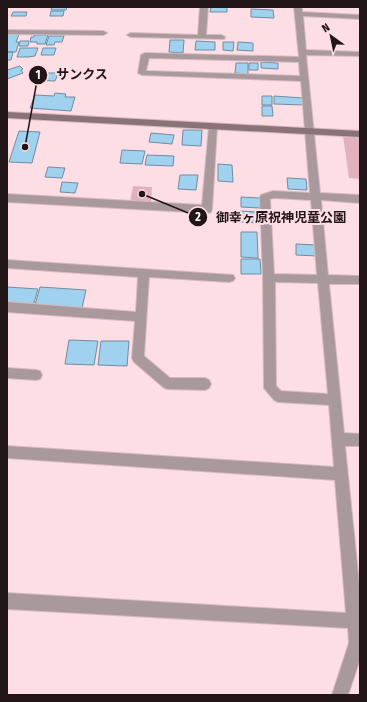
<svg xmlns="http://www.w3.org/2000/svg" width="367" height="702" viewBox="0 0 367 702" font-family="'Fira Sans Condensed','Noto Sans JP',sans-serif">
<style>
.green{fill:#e2b2bc}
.building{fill:#a0d1ef;stroke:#708da0}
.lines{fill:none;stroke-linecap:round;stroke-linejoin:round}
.street-casing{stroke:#d6babf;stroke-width:2}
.secondary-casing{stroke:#d6babf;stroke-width:2}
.street{fill:#a9999c;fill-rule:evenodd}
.secondary{fill:#8a7378;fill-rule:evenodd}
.leader{fill:none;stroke:#221518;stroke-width:1.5}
.callout-dot{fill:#221518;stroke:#fddee4;stroke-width:1.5}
.mark-label{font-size:12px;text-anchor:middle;font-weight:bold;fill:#fff}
.callout-label{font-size:13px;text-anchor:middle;font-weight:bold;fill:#221518;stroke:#fddee4;stroke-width:4;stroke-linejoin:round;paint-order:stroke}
</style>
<rect width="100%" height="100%" fill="#fddee4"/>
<path class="green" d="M343,136L360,137V179L349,178Z
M133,186L152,187L151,203L130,202Z"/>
<path class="building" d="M52,7H67L66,10H51Z
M211,7H227V12H210Z
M251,9L273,10L274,18L251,17Z
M51,11H64L63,16H50Z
M13,12H27L26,16H11Z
M7,34H19L16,42H19L16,52H7Z
M34,35H48L45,44H37V42H30L31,37H34Z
M49,36H64L62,42H55L54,45H46Z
M170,40H184L183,53L169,52Z
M20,41H29L28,46H19Z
M196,41L215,42V50H195Z
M223,42H234L233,51L223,50Z
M238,42L253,43V51L237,50Z
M20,48H38L35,56L28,57H17Z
M43,48H56L54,55H41Z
M7,52H13L11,60H7Z
M261,62L278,63V69L261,68Z
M236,63H248V74L235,73Z
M249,63H258V70H249Z
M20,66L23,69L21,70L23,73L7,79V70Z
M36,73H55L58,74L55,81L35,80Z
M55,93L66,94L65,97H75L71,111L30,108L35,95L54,96Z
M262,96H272V105H262Z
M274,96L303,98L304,105L274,104Z
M262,106H272L273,116H262Z
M183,130H202L201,146L182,145Z
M19,131L40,132L32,163L9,162Z
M151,133L174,135L172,144L149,142Z
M122,150L145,151L142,164L120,163Z
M147,155L174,156L173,166L145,165Z
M218,164L232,165L233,182L218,181Z
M48,167L65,168L62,178L45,177Z
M180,175H198L196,190L178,189Z
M287,178L306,179L307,190L288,189Z
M62,182L78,183L75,193L60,192Z
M241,197L260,198V208L241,207Z
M240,211L259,212L260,223L240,222Z
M241,232H257L258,258L241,257Z
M296,244L316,245L317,256L296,255Z
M241,259H260L261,274H241Z
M7,287L38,289L33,306L7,305Z
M40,287L86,290L82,308L35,305Z
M69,340L98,341L94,365L65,364Z
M101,341H129L127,366L98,365Z"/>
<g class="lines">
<defs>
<path id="street" d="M200,7H208L206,35H221L225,37L224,39L131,37L127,35L131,33L198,35Z
M294,7H302V12L360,15V19L303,16L306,50L360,52V56L306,55L320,193L360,195V203L321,200L328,275L360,276V284H329L344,433L360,434V446H345L360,593V659L348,695H332L349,643L348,628L7,609V593L346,613L335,480L7,458V446L334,467L329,405L278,402L274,400L264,388L263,278L260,197L261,195L273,191L310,193L301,81L142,75L138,73L141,55L145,53L299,57ZM149,58L299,62L300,76L146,71ZM274,198L311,200L317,275L274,274L270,199ZM275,282L318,283L328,394L281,391L276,386Z
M7,30L103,31L107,33L103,35L7,34Z
M213,124L217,127L212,209L211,212L207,213L7,202V194L202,205L209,127Z
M7,260L233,275L235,278L233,281L229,282L149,277L144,356L170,378H205L209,380L211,384L209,388L205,390L167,389L163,387L134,362L132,358L135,321L7,312V302L136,312L138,277L7,268Z
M7,368L36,370L40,371L42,375L40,379L36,380L7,378Z"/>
<path id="secondary" d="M7,112L360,131V137L7,118Z"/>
</defs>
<use href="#street" class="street-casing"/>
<use href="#secondary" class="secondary-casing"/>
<use href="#street" class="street"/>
<use href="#secondary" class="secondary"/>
</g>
<path class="leader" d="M25 147L38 75M142 194L198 217"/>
<g class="callout-dot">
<circle cx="25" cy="147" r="4"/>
<circle cx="142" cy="194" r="4"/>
<circle cx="38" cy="75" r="10"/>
<circle cx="198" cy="217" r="10"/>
</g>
<g class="mark-label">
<text x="38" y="79">1</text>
<text x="198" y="221">2</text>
</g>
<g class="callout-label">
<text x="82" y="79">サンクス</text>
<text x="281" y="222">御幸ヶ原祝神児童公園</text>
</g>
<rect width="367" height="702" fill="none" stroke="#221518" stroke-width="16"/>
<g transform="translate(331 36) rotate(327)" stroke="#fddee4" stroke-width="3" paint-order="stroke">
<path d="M0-3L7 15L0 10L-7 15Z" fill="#221518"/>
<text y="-6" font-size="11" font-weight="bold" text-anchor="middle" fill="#221518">N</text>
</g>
</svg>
